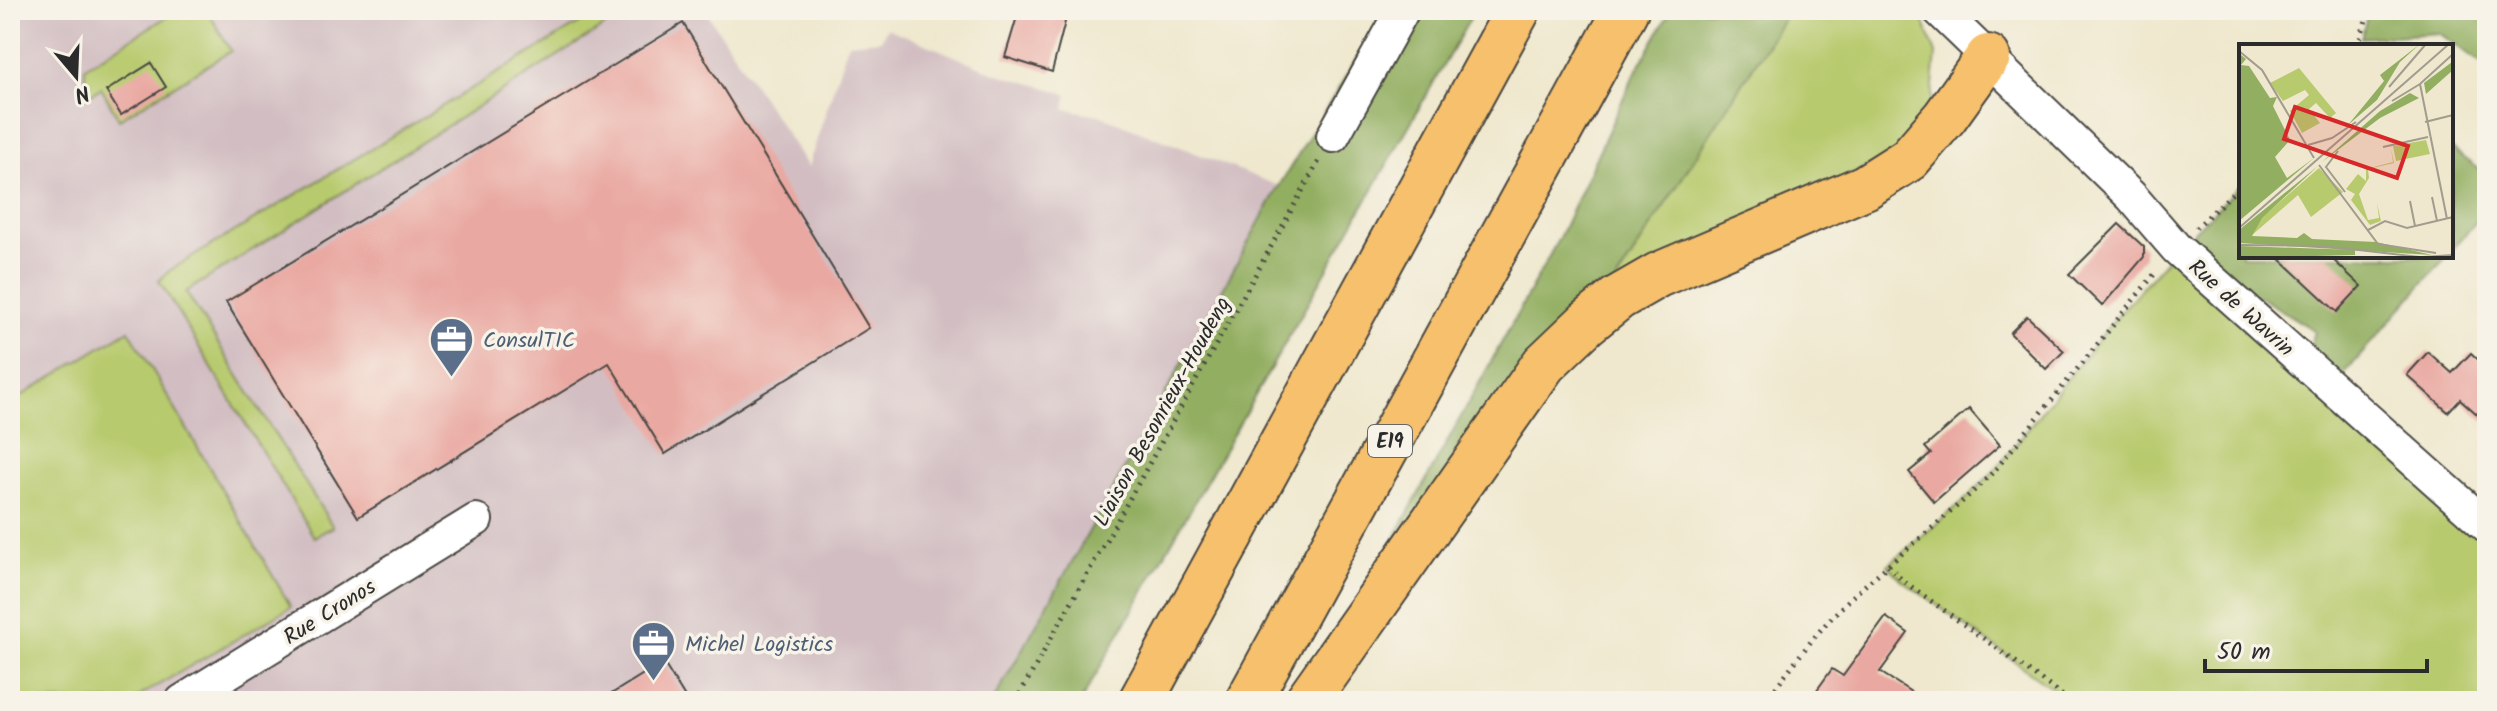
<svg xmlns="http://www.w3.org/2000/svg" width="2497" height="711" viewBox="0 0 2497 711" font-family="Kalam,sans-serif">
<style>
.industrial{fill:#d2bec2}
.green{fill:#b8ca6e;stroke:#727a4c;stroke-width:2}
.forest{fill:#92ae61;stroke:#5e6c46;stroke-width:2}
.building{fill:#e9a8a1}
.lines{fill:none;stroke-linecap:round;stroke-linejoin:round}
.minor-casing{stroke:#484743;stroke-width:36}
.highway-casing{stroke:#484743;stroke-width:48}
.path{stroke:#484743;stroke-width:5;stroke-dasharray:2 6;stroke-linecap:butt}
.minor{stroke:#fff;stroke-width:32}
.highway{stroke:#f7c06c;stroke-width:44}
.labels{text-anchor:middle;stroke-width:7;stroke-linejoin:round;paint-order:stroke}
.shield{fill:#f7f3e8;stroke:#686764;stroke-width:2}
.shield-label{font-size:20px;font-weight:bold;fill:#2b2b2b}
.street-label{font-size:22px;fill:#2b2b2b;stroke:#f7f3e8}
.service-label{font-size:22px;fill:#4e5e75;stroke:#f7f3e8;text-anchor:start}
.inset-road{fill:none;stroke:#a19c8d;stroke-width:2}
.view{fill:#d62828;fill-opacity:0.15;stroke:#d62828;stroke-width:4}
.inset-edge{fill:none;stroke:#2b2b2b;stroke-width:4}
</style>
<rect width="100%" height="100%" fill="#f7f3e8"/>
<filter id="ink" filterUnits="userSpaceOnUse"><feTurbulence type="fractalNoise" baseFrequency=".0125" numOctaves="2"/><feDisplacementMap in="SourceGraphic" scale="16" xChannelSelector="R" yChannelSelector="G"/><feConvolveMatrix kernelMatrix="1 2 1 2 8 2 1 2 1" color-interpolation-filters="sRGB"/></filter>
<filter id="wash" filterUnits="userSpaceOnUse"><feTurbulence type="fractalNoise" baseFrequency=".006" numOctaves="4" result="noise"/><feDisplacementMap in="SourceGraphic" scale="32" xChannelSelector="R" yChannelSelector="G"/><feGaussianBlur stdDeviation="1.8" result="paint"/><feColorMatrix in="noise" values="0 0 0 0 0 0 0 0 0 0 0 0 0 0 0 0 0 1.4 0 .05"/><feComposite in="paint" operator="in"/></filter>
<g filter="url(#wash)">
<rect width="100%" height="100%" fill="#efe8ce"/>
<path class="industrial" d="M10,10H705L808,167L848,43L881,40L887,28L995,73L1067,94L1065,109L1099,115L1279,186L1120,477L993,701H10Z"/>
<path class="green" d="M178,10H207L231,51L119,119L101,88L85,98V67Z
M602,10H630L186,292L333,527L314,537L159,281L169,271Z
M1789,10H1912L1923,20L1936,54L1931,108L1906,148L1608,294Z
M2176,248L2487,526V701H2070L1902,580L1888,565L1967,498L1995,470L2110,325Z
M129,330L291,607L131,701H10V403Z"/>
<path class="forest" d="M1386,10H1475L1081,701H993L1120,477L1279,186Z
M1671,10H1789L1608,294L1369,584L1559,238L1632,79Z
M2369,10H2487V67L2439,33L2361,38Z
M2451,148L2487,175V209L2451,251Z
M2241,185V256H2447L2340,379L2311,359V346L2315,331L2260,297L2248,301L2193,252L2194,231Z"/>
<g id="blocks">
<path class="building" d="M1019,10H1068L1052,72L1005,57Z
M683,23L869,328L665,454L609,363L358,517L226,302Z
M151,63L166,87L121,115L106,91Z
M2119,224L2144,247V257L2102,306L2069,274Z
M2277,256H2329L2361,286L2337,312Z
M2027,316L2064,351L2046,369L2010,333Z
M2428,352L2452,373L2471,353L2487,368V423L2460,399L2448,412L2407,375Z
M1969,409L2000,445L1934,502L1909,472L1931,454L1925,447Z
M1886,617L1908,633L1880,672L1925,701H1809L1832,669L1843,676Z
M663,662L687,701H600Z"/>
</g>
</g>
<g filter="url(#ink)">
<use href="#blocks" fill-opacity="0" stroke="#484743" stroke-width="2"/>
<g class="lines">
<defs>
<path id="minor" d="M1939,10L2131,196L2176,248L2487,526
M1333,136L1403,10
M182,701L476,520"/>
<path id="highway" d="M1141,701L1518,10
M1248,701L1626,10
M1307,701L1544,364L1587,323L1618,298L1658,275L1865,187L1909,159L1945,117L1988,57"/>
</defs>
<use href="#minor" class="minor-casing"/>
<use href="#highway" class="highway-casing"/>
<path class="path" d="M2358,46L2369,10
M2196,228L2241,185
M1888,565L1902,580L2070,701
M1016,701L1319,161
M1766,701C1793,664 1819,628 1852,597C1899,554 1950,516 1995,470L2157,271"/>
<use href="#minor" class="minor"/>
<use href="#highway" class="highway"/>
</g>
</g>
<defs>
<symbol id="office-pin" viewBox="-11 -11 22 30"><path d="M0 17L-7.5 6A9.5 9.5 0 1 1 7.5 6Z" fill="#5c6f8a" stroke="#f7f3e8"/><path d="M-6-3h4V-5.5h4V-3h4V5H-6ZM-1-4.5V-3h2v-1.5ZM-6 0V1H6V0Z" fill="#fff"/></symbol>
</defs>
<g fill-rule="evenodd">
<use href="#office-pin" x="426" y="314" width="51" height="69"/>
<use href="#office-pin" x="628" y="618" width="51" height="69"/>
</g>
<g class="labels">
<rect class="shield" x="1368" y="425" width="44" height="32" rx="6"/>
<g class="shield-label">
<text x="1390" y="448">E19</text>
</g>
<g class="street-label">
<text transform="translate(2242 307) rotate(42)" y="8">Rue de Wavrin</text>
<text transform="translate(1161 411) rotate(-61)" y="8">Liaison Besonrieux-Houdeng</text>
<text transform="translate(329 611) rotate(-32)" y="8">Rue Cronos</text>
</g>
<g class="service-label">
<text x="483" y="347">ConsulTIC</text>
<text x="685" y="651">Michel Logistics</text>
</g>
</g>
<g transform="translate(2239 44)">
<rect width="214" height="214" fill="#efe8ce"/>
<path d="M60,24L97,69L91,74L77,59L70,65L81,79L63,89L51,67L70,51L66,46L44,57L31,39ZM187,96L191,110L157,117L154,102ZM152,105L155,119L129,125L130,134L120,150L129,176L140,174L138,159L142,177L131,181L112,156L116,150L107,145L119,130L127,137V125L154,118ZM80,124L104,148L72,173L59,151L12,192L22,174Z" fill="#b8ca6e"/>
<path d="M181,0L161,18L138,56L109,81L145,37L141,31ZM2,11L7,15L2,21L10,22L31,54L38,53L34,62L51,96L36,113L48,134L75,114L0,177ZM214,12V26L187,50L185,39L213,18ZM171,49L180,54L141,74L83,118L141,67ZM79,122L23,174L13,192L58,194L65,189L73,195L137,198L193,211L0,199V186ZM0,202L116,206V211L0,214Z" fill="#92ae61"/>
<path class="inset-road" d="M0,7L23,26L75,114M181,40L208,175M150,43L187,0M153,57L181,40L214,10M186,78L214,71M69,101L93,94L117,78M144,103L189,93M99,107L87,123L106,148M80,121L139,200L197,209M193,153L198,177M171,157L176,182M0,184L210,0M129,186L146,177L168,184L214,173M0,201L85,202L189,214M184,213L214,211M36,214H147"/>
<path class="view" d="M56,63L169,102L158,134L45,95Z"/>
<rect width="214" height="214" class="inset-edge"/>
</g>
<rect width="2497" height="711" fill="none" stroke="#f7f3e8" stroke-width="40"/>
<g transform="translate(76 76) rotate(161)" stroke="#f7f3e8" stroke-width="6" paint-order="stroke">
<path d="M0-6L14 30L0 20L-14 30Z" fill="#2b2b2b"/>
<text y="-12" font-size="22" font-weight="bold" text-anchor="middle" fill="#2b2b2b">N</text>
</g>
<path d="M2205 659v12h222v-12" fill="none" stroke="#2b2b2b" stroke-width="4"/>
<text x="2217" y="659" font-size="24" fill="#2b2b2b" stroke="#f7f3e8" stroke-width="6" paint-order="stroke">50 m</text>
</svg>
